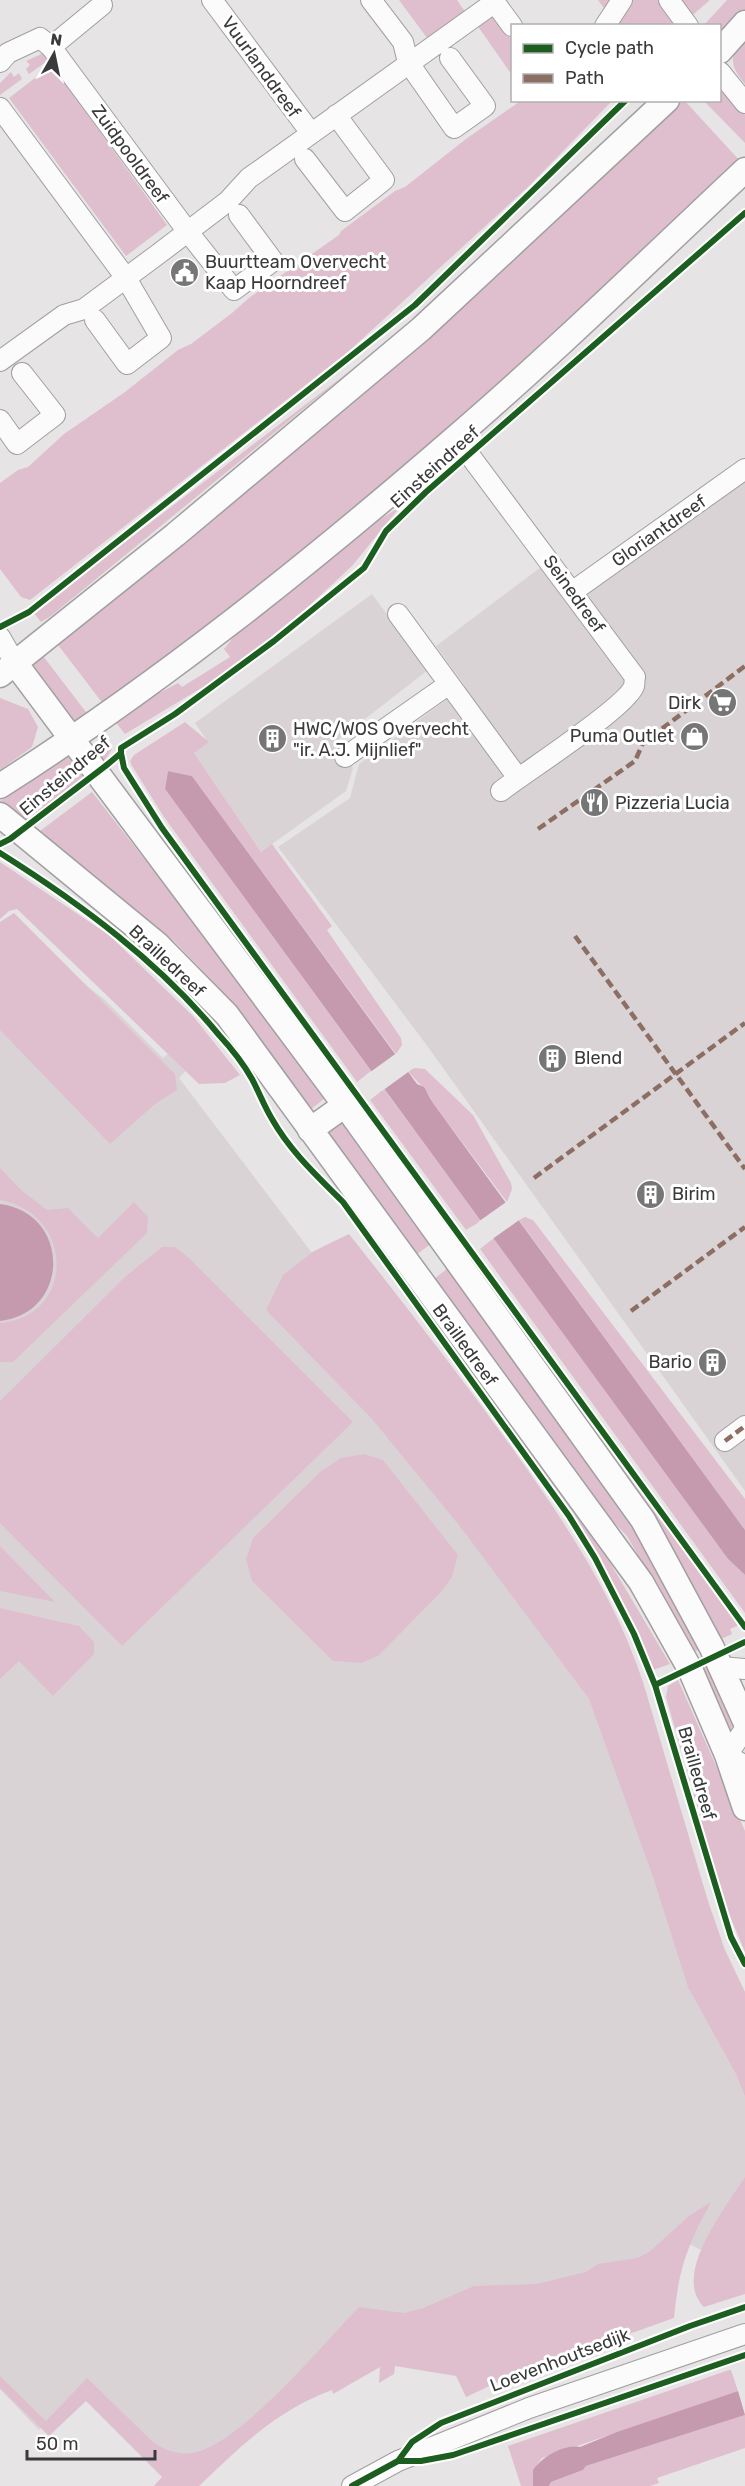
<svg xmlns="http://www.w3.org/2000/svg" width="745" height="2486" viewBox="0 0 745 2486" font-family="Rubik,sans-serif">
<style>
.built{fill:#dad3d6}
.green{fill:#dfbfcd}
.water{fill:#c69aae}
.pier{fill:#e6e4e5}
.lines{fill:none;stroke-linecap:round;stroke-linejoin:round}
.minor-casing{stroke:#a19fa0;stroke-width:22}
.major-casing{stroke:#a19fa0;stroke-width:27}
.minor{stroke:#fbfbfb;stroke-width:20}
.major{stroke:#fbfbfb;stroke-width:24}
.quiet{stroke:#8d6e63;stroke-width:4.5;stroke-dasharray:9 4.5;stroke-linecap:butt}
.cycleway-casing{stroke:#fff;stroke-width:10}
.cycleway{stroke:#1b5e20;stroke-width:6}
.labels{text-anchor:middle;stroke-width:6;stroke-linejoin:round;paint-order:stroke}
.street-label{font-size:18px;fill:#3b3a3a;stroke:#fff}
.poi-label{font-size:18px;fill:#3b3a3a;stroke:#fff;text-anchor:start}
</style>
<rect width="100%" height="100%" fill="#e6e4e5"/>
<path class="built" d="M745,469V1491L431,1051L278,847L350,798L359,764L465,686L436,646L553,558L576,588Z
M372,594L428,670L334,743L353,768L346,791L261,852L194,753L208,742L195,723Z
M0,935L61,966L104,999L163,1058L173,1049L190,1066L179,1078L604,1637L745,2071V2240L707,2253L689,2244L356,2362L257,2431L199,2486L169,2473L83,2386L39,2430L0,2389Z"/>
<path class="green" d="M399,0H457L468,16L430,42Z
M598,0H710L680,26L616,25Z
M727,0H745V12L720,37V26H703Z
M494,15L512,40V75L477,25Z
M745,36V84C728,64 730,55 745,36Z
M48,51L53,57L29,74L26,69L30,65L26,61Z
M52,65L167,225L126,256L9,98Z
M11,72L14,77L19,73L22,79L0,95V83Z
M720,84L745,115V143L704,101L720,100Z
M522,100L612,101L528,187L349,351L30,600L21,597L0,569V483L18,470L28,467L64,434L125,392L178,350L191,344L232,313L249,298L339,235L341,231L395,191L405,187L466,139Z
M678,101H685L740,161L592,300L409,466L393,475L241,602L104,705L55,641Z
M351,370L51,616L41,622L33,612Z
M400,507L352,566L297,617L218,678L125,734L114,720L120,714L178,683L182,687L230,657L224,649L251,615L349,538Z
M40,652L89,716L75,726L28,663Z
M0,698L28,709L38,727L32,747L0,770Z
M185,722L209,742L194,753L261,852L272,844L332,926L327,930L401,1038L402,1045L396,1054L192,776L168,771L165,789L371,1071L357,1082L164,817L132,766L130,761L134,755Z
M101,731L112,749L103,763L98,749Z
M66,753L84,778L23,824L0,806V801Z
M92,792L329,1095L310,1110L220,989L175,942L36,834Z
M0,862L109,935L193,1016L240,1075L225,1083L199,1084L17,909L9,911L0,919Z
M14,913L175,1074L177,1090L155,1104L110,1144L0,1030V922Z
M415,1068L425,1069L473,1115L511,1183L512,1189L507,1202L433,1103C428,1089 417,1083 408,1071Z
M384,1089L481,1221L466,1230L370,1100Z
M340,1120L432,1243L416,1255L325,1132Z
M0,1168L21,1190L47,1210L68,1208L98,1238L134,1202L148,1217L147,1233L13,1362H0V1323C75,1317 76,1214 0,1200Z
M525,1217L533,1220L745,1499V1530L519,1220Z
M349,1234C406,1306 462,1378 515,1452C566,1524 615,1597 643,1682L708,1901L725,1950L745,1992V2096L736,2074L688,1987L652,1874L589,1699L462,1529L372,1419L266,1310L283,1275L314,1251Z
M494,1238L728,1559L745,1575V1613L480,1249Z
M162,1247H175L189,1258L353,1422L122,1646L0,1523V1401L126,1276Z
M475,1261L739,1625L730,1629L732,1634L719,1640L473,1263Z
M448,1268L628,1517L702,1648L694,1652L627,1536L598,1506L434,1279Z
M416,1293L596,1539L670,1664L653,1670L631,1619L582,1532L526,1448L418,1300Z
M364,1454L383,1460L458,1555L452,1577L441,1592L378,1656L361,1663L333,1661L252,1581L246,1559L253,1538L320,1472L341,1458Z
M0,1546L55,1602L0,1591Z
M0,1608L79,1626L94,1642V1654L53,1696L19,1661L0,1679Z
M709,1665L739,1728L733,1736L702,1668Z
M678,1680L745,1831V1952L724,1902L666,1697L668,1686Z
M745,2177V2294L704,2307C671,2275 726,2207 745,2177Z
M711,2202C687,2247 679,2267 674,2318L511,2376L466,2397L456,2376L395,2366L394,2374L379,2383L380,2367L333,2394L332,2390C279,2409 239,2447 199,2486H154L162,2477L86,2401L49,2436L0,2388V2376L46,2421L87,2378L153,2442C164,2450 177,2455 192,2453C238,2447 325,2342 359,2307L404,2313L423,2308L474,2286L537,2284L586,2272L598,2264L637,2258L649,2252L689,2216Z
M729,2370H731L738,2391L542,2458L533,2470V2486H521L508,2446Z
M745,2415V2448L657,2478L659,2483L650,2486H549L551,2482L583,2470L586,2466Z"/>
<path class="water" d="M168,771L192,776L417,1084L424,1087L433,1103L745,1530V1575L728,1559L165,789Z
M0,1204C71,1213 71,1313 0,1321Z
M738,2391L745,2415L586,2466L583,2470L551,2482L549,2486H533V2470C542,2457 564,2444 580,2447L617,2432Z"/>
<path class="pier" d="M398,1052L411,1070L382,1091L369,1073Z
M509,1200L522,1218L491,1240L478,1222Z"/>
<g class="lines">
<defs>
<path id="minor" d="M212,0L311,133
M371,0L403,42L408,62L454,128L485,106L450,58
M493,0L512,26
M669,0L688,26
M605,26L622,0
M51,47L102,5
M0,62L8,53L40,38L51,47L188,232L234,290L273,261L239,215
M720,72L745,103
M0,108L126,278L161,338L127,364L95,320
M305,159L345,211L384,180L336,115
M0,361L64,315L84,309L157,255L228,201L249,178L495,2
M0,420L17,444L55,415L22,373
M456,437L635,677C634,680 635,683 634,686C627,707 524,773 501,791
M572,592L745,469
M398,614L518,778
M0,637L15,663
M345,757L449,684
M725,1441L745,1426
M721,1667L745,1669
M745,1729L727,1755L745,1766
M352,2486L398,2461L529,2408L745,2334"/>
<path id="major" d="M720,51L745,23
M15,663L345,1105L643,1520L712,1648L745,1721
M0,675L175,535L421,329L667,100
M0,786C161,683 312,562 455,438C555,352 649,260 745,170
M0,815L157,944L227,1015L641,1582L690,1669L727,1755L745,1808
M310,1130L345,1105"/>
</defs>
<use href="#minor" class="minor-casing"/>
<use href="#major" class="major-casing"/>
<use href="#minor" class="minor"/>
<use href="#major" class="major"/>
<path class="quiet" d="M538,829L635,761L643,743L745,666
M575,936L745,1169
M534,1178L745,1023
M631,1311L745,1227
M725,1441L745,1426"/>
<defs>
<path id="cycleway" d="M0,627L29,612L415,305L626,100
M121,753L124,768L162,828L745,1627
M0,844L10,839L108,764L121,753V748L175,714L274,641L364,568L386,531L426,492L745,213
M0,853C81,904 158,961 219,1035C231,1048 243,1063 252,1079C259,1092 264,1106 272,1119C290,1151 317,1176 343,1202L569,1516L595,1558L634,1634L655,1685L731,1937L745,1964
M655,1685L745,1642
M398,2461H421L453,2455L745,2355
M352,2486L398,2461L412,2442L441,2423L690,2326L745,2307"/>
</defs>
<use href="#cycleway" class="cycleway-casing"/>
<use href="#cycleway" class="cycleway"/>
</g>
<defs>
<symbol id="civic-disc" viewBox="-11 -11 22 22"><circle r="9.5" fill="#777676" stroke="#fff"/><path d="M-.6-6.5H3V-4.5H.6V-3L4-1V1h2V6H-6V1h2V-1L-.6-3ZM-1.2 2.5V6h2.4V2.5Z" fill="#fff"/></symbol>
<symbol id="supermarket-disc" viewBox="-11 -11 22 22"><circle r="9.5" fill="#777676" stroke="#fff"/><path d="M-6-5.5h2.5l.6 2H6L4.5 2H-2.5L-4.4-4H-6ZM-1.5 3.2a1.3 1.3 0 1 0 .1 0ZM3 3.2a1.3 1.3 0 1 0 .1 0Z" fill="#fff"/></symbol>
<symbol id="shop-disc" viewBox="-11 -11 22 22"><circle r="9.5" fill="#777676" stroke="#fff"/><path d="M-5-2.5h2.3a2.7 3.5 0 0 1 5.4 0H5L5.5 6h-11ZM-1.5-2.5h3a1.5 2.3 0 0 0-3 0Z" fill="#fff"/></symbol>
<symbol id="building-disc" viewBox="-11 -11 22 22"><circle r="9.5" fill="#777676" stroke="#fff"/><path d="M-4-6H4V6H1V3H-1V6H-4ZM-2.5-4.3h1.7v1.8h-1.7ZM.8-4.3h1.7v1.8H.8ZM-2.5-1h1.7V.8h-1.7ZM.8-1h1.7V.8H.8Z" fill="#fff"/></symbol>
<symbol id="restaurant-disc" viewBox="-11 -11 22 22"><circle r="9.5" fill="#777676" stroke="#fff"/><path d="M-5-6h1v4h1v-4h1v4h1v-4h1v5L-1.5 .5V6h-2V.5L-5-1ZM5-6V6H3V1.5H1.5Q1.5-4 5-6Z" fill="#fff"/></symbol>
</defs>
<g fill-rule="evenodd">
<use href="#civic-disc" x="168" y="256" width="33" height="33"/>
<use href="#supermarket-disc" x="706" y="686" width="33" height="33"/>
<use href="#shop-disc" x="678" y="720" width="33" height="33"/>
<use href="#building-disc" x="256" y="722" width="33" height="33"/>
<use href="#restaurant-disc" x="578" y="786" width="33" height="33"/>
<use href="#building-disc" x="536" y="1042" width="33" height="33"/>
<use href="#building-disc" x="634" y="1178" width="33" height="33"/>
<use href="#building-disc" x="696" y="1346" width="33" height="33"/>
</g>
<g class="labels">
<g class="street-label">
<text transform="translate(261 67) rotate(54)" y="6">Vuurlanddreef</text>
<text transform="translate(130 154) rotate(54)" y="6">Zuidpooldreef</text>
<text transform="translate(435 467) rotate(-42)" y="6">Einsteindreef</text>
<text transform="translate(659 531) rotate(-35)" y="6">Gloriantdreef</text>
<text transform="translate(574 594) rotate(54)" y="6">Seinedreef</text>
<text transform="translate(65 776) rotate(-40)" y="6">Einsteindreef</text>
<text transform="translate(167 961) rotate(43)" y="6">Brailledreef</text>
<text transform="translate(465 1345) rotate(54)" y="6">Brailledreef</text>
<text transform="translate(697 1773) rotate(74)" y="6">Brailledreef</text>
<text transform="translate(560 2360) rotate(-21)" y="6">Loevenhoutsedijk</text>
</g>
<g class="poi-label">
<text x="205" y="268">Buurtteam Overvecht<tspan x="205" dy="21">Kaap Hoorndreef</tspan></text>
<text x="701" y="709" text-anchor="end">Dirk</text>
<text x="293" y="735">HWC/WOS Overvecht<tspan x="293" dy="21">"ir. A.J. Mijnlief"</tspan></text>
<text x="674" y="742" text-anchor="end">Puma Outlet</text>
<text x="615" y="809">Pizzeria Lucia</text>
<text x="574" y="1064">Blend</text>
<text x="672" y="1200">Birim</text>
<text x="692" y="1368" text-anchor="end">Bario</text>
</g>
</g>
<rect x="511" y="24" width="210" height="78" fill="#ffffff" stroke="#b1b0b0" stroke-width="1.5"/>
<rect x="523" y="44" width="30" height="9" fill="#1b5e20" stroke="#b1b0b0" stroke-width="1.5"/>
<text x="565" y="54" font-size="18" fill="#3b3a3a">Cycle path</text>
<rect x="523" y="74" width="30" height="9" fill="#8d6e63" stroke="#b1b0b0" stroke-width="1.5"/>
<text x="565" y="84" font-size="18" fill="#3b3a3a">Path</text>
<g transform="translate(54 54) rotate(9)" stroke="#ffffff" stroke-width="4.5" paint-order="stroke">
<path d="M0-4.5L10 22L0 15L-10 22Z" fill="#3b3a3a"/>
<text y="-9" font-size="16" font-weight="bold" text-anchor="middle" fill="#3b3a3a">N</text>
</g>
<path d="M27 2450v9h128v-9" fill="none" stroke="#3b3a3a" stroke-width="3"/>
<text x="36" y="2450" font-size="18" fill="#3b3a3a" stroke="#ffffff" stroke-width="4.5" paint-order="stroke">50 m</text>
</svg>
